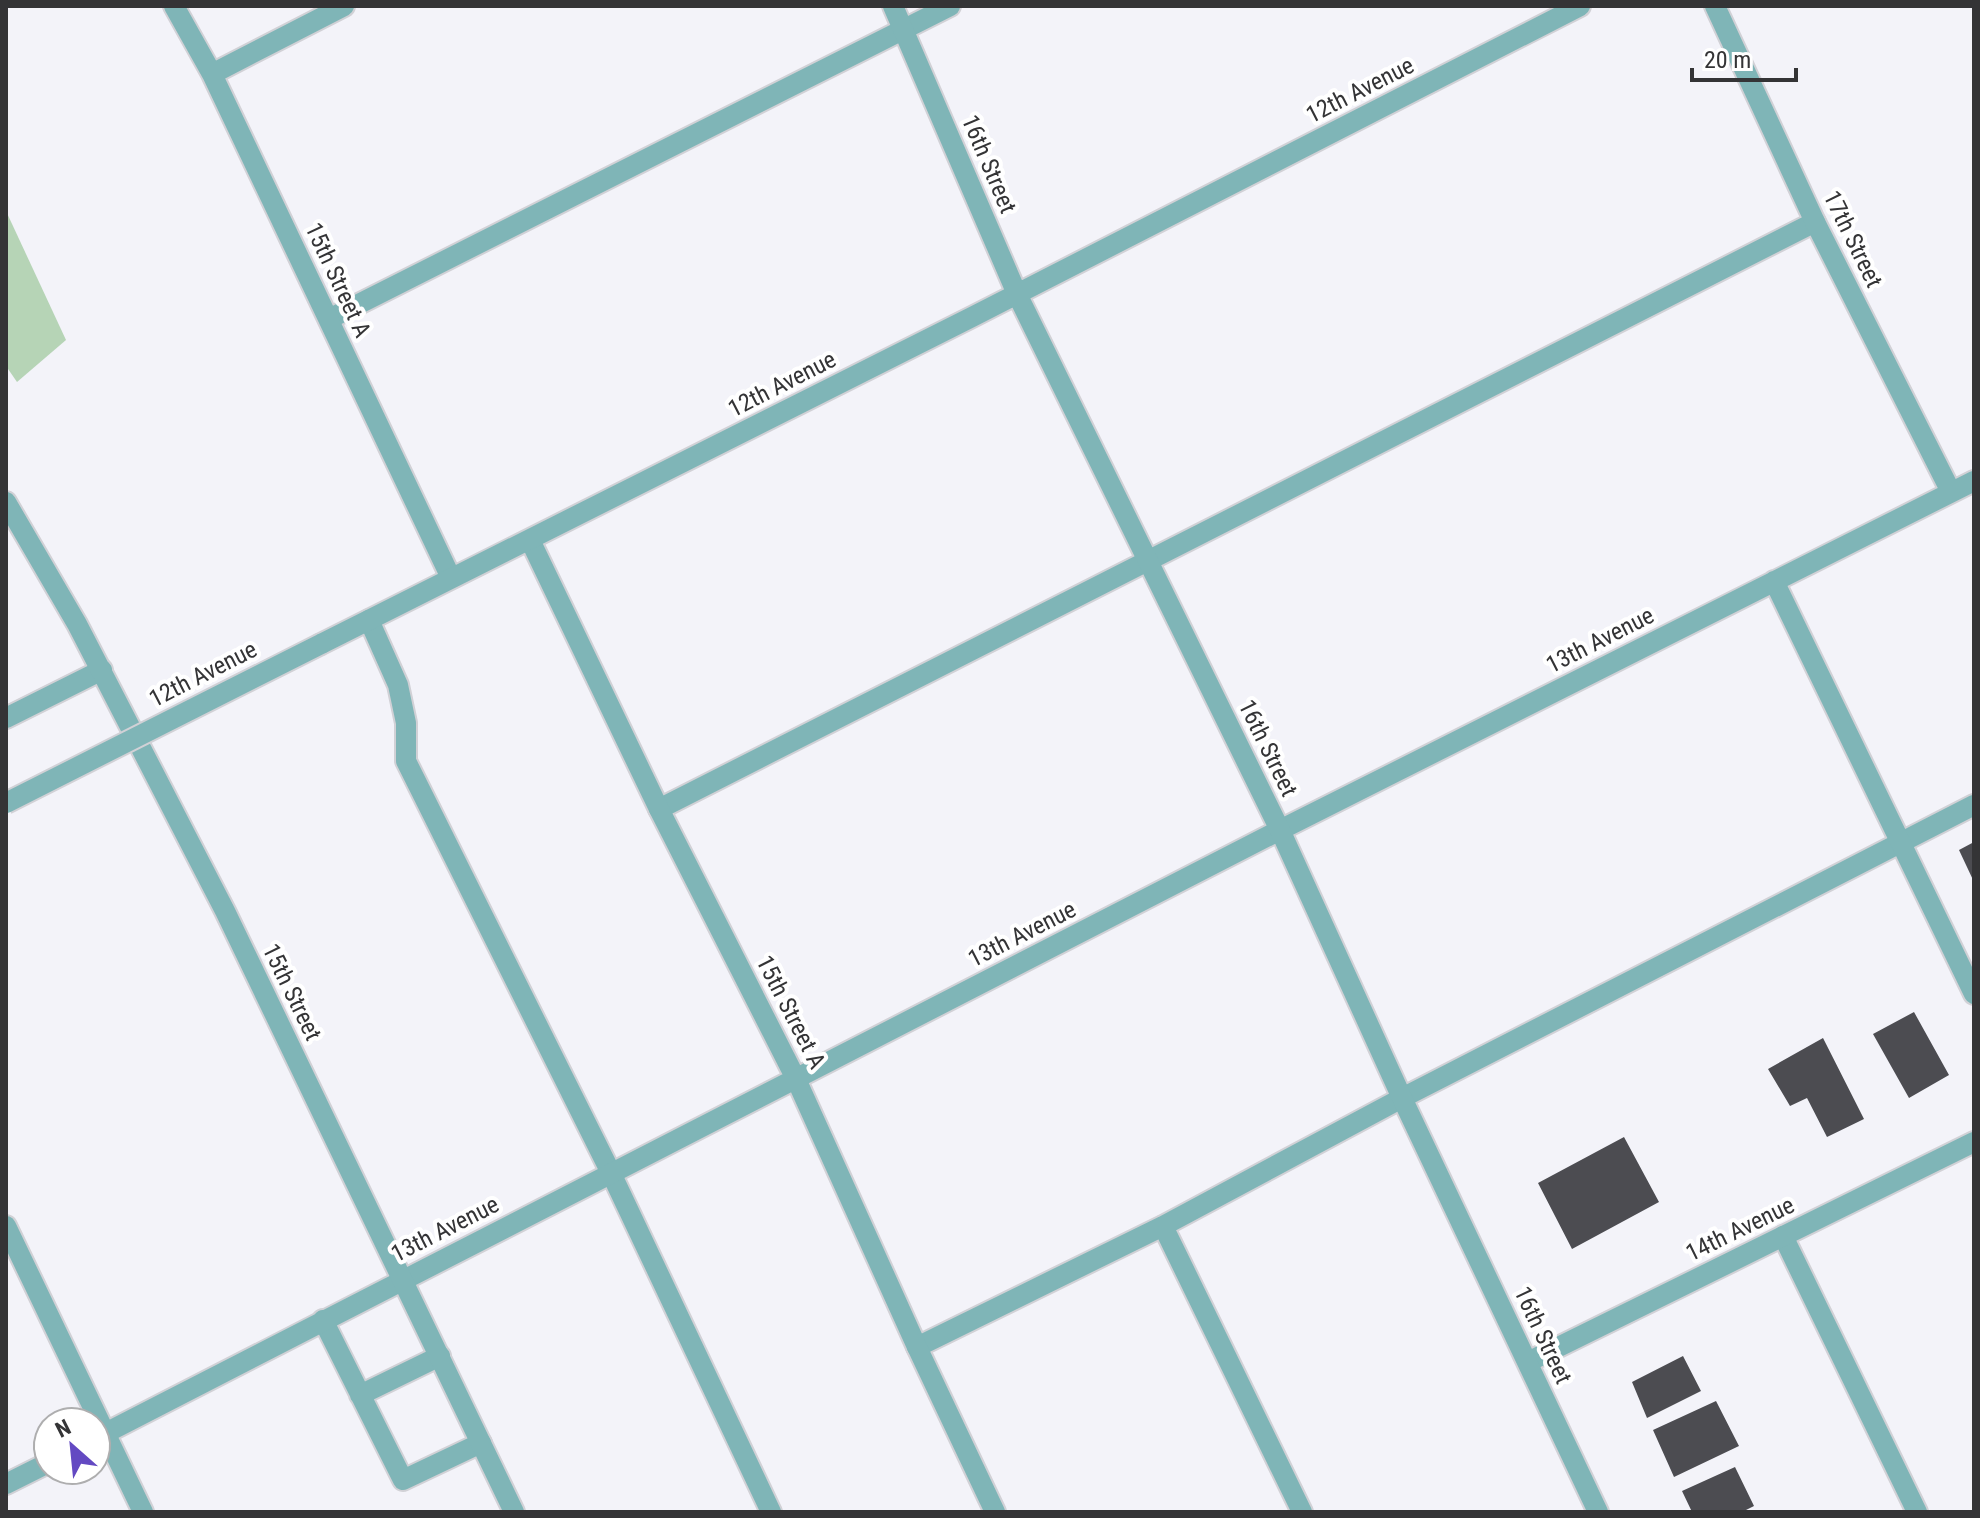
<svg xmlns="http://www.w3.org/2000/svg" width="1980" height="1518" viewBox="0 0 1980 1518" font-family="'Roboto Condensed',sans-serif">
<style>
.green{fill:#b6d4b6}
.building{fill:#4c4c51}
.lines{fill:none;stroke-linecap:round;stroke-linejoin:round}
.service-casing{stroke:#d1d1d6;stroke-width:24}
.minor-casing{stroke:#d1d1d6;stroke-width:24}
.tertiary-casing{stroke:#d1d1d6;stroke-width:24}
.service{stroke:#7fb5b7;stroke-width:20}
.minor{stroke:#7fb5b7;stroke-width:20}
.tertiary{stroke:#7fb5b7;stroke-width:20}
.tertiary-bridge-casing{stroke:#d1d1d6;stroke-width:24;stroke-linecap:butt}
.tertiary-bridge{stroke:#7fb5b7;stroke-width:20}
.labels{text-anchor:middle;stroke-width:8;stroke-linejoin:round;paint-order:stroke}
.street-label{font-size:24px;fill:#343436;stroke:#fff}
</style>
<rect width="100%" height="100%" fill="#f3f3f9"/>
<path class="green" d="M6,211L66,340L17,382L6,366Z"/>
<path class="building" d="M1974,842V882L1959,850Z
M1914,1012L1949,1075L1909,1098L1873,1034Z
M1823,1038L1864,1119L1827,1137L1807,1098L1790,1106L1768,1069Z
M1624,1137L1659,1202L1572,1249L1538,1183Z
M1683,1356L1701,1391L1647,1418L1632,1382Z
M1716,1401L1739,1446L1674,1477L1653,1430Z
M1735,1467L1754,1506L1742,1512H1692L1682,1491Z"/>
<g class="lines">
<defs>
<path id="service" d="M329,319L950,6
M369,620L398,685L406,723V761L611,1173L771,1512
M6,718L102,670
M659,809L1815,222
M6,1226L143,1512
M1163,1226L1302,1512
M1783,1236L1917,1512
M323,1320L403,1480L481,1443
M917,1347L1163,1226L1402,1098L1974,805
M360,1395L440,1356"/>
<path id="minor" d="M174,6L212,74L451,578
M1715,6L1815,222L1951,492
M212,74L344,6
M530,540L659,809L796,1079L917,1347L995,1512
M1774,581L1974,994
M1528,1362L1974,1142
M96,1438L1280,830L1974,481
M6,1484L48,1463"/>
<path id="tertiary" d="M893,6L1017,294L1280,830L1402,1098L1598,1512
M6,502L77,624L225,911L514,1512
M321,644L972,317L1580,6"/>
</defs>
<use href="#service" class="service-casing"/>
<use href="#minor" class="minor-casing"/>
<use href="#tertiary" class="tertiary-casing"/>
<use href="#service" class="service"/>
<use href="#minor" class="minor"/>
<use href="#tertiary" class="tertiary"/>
<defs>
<path id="tertiary-bridge" d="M6,803L321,644"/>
</defs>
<use href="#tertiary-bridge" class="tertiary-bridge-casing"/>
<use href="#tertiary-bridge" class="tertiary-bridge"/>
</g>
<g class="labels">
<g class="street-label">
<text transform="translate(1360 90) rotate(-27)" y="8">12th Avenue</text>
<text transform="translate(989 164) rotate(67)" y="8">16th Street</text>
<text transform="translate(1853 239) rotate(64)" y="8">17th Street</text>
<text transform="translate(338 280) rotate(65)" y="8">15th Street A</text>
<text transform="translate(782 384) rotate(-27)" y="8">12th Avenue</text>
<text transform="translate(1600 640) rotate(-27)" y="8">13th Avenue</text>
<text transform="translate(203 674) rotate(-27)" y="8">12th Avenue</text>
<text transform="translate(1268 748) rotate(64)" y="8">16th Street</text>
<text transform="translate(1022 934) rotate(-27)" y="8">13th Avenue</text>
<text transform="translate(292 992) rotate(64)" y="8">15th Street</text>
<text transform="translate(791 1012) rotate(63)" y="8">15th Street A</text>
<text transform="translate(445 1229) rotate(-27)" y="8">13th Avenue</text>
<text transform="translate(1740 1229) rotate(-26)" y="8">14th Avenue</text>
<text transform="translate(1543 1335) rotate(65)" y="8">16th Street</text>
</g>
</g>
<rect width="1980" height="1518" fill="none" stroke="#343436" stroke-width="16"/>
<g transform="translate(72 1446) rotate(333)"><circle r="38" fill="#ffffff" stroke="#aeaeaf" stroke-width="2"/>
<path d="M0-6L14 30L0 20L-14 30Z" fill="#6349c2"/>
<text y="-12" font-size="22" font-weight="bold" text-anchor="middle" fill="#343436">N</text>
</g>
<path d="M1692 68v12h104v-12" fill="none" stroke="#343436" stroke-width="4"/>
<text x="1704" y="68" font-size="24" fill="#343436" stroke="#ffffff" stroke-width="6" paint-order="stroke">20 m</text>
</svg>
